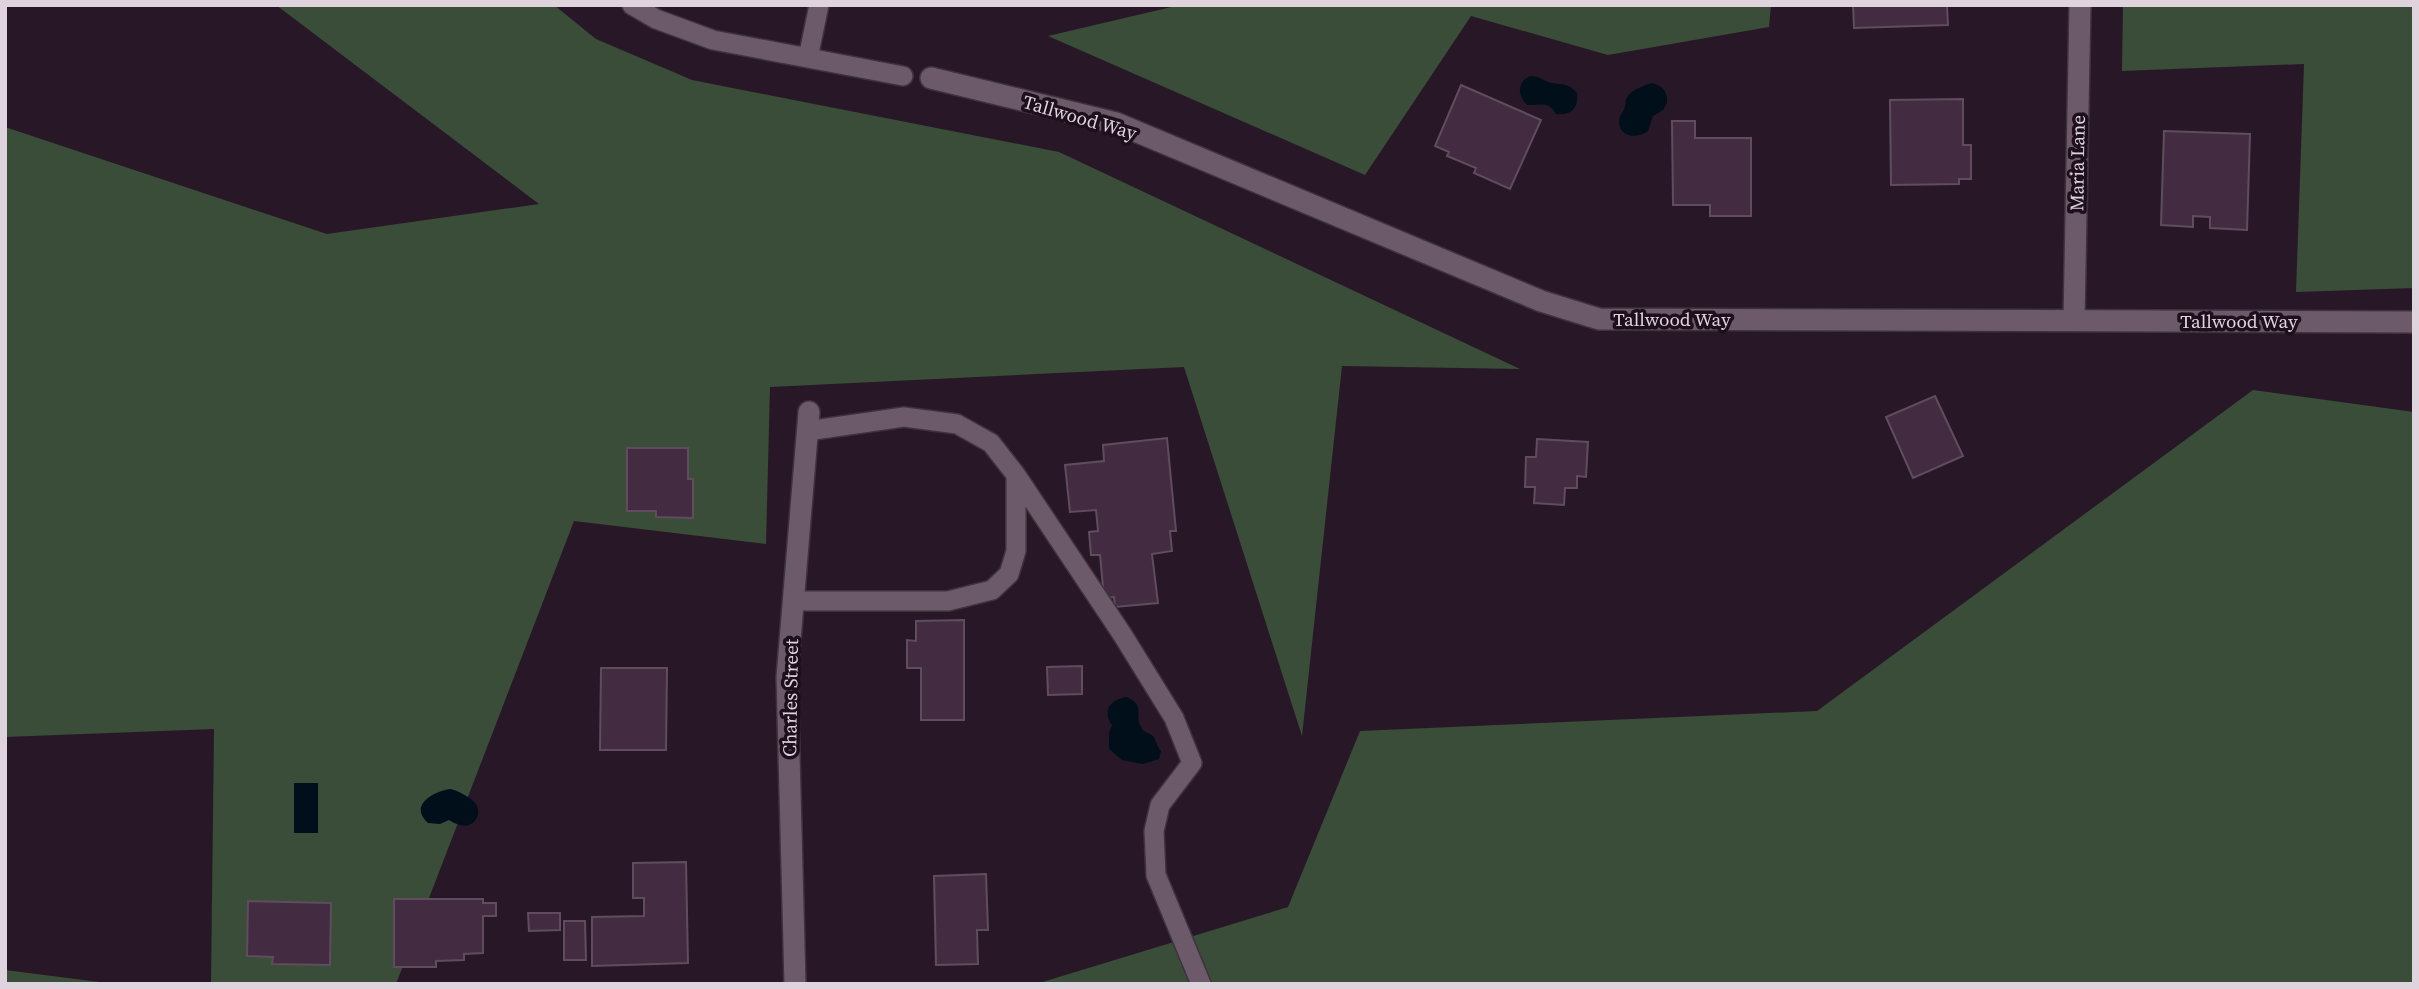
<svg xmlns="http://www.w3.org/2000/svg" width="2419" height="989" viewBox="0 0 2419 989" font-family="'Source Serif 4',serif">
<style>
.green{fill:#394d38}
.water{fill:#000f19}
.building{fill:#432c42;stroke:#5f4d5e;stroke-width:2}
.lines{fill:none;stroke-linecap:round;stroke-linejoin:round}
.lane-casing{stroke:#3e323d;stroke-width:22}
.street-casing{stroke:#3e323d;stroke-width:24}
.lane{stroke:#6c596a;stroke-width:19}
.street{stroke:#6c596a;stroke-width:21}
.labels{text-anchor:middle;stroke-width:7;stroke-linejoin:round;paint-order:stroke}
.street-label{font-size:19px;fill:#dfd3dd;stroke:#1e0f1d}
</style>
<rect width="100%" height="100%" fill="#281827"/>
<path class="green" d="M276,5H554L596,39L692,80L1059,152L1520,369L1342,366L1302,736L1184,367L770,387L766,544L574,521L396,984H211L214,729L5,737V127L327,234L539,204Z
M1180,5H1771L1769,27L1608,55L1471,16L1365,175L1048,36Z
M2123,5H2414V288L2296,292L2304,64L2122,71Z
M2253,390L2414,412V984H1036L1288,907L1360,731L1817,711Z
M5,970L115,984H5Z"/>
<path class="water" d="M1530,76C1539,76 1541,79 1548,82C1560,85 1568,82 1577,93C1579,108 1571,116 1556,114C1548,100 1540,106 1527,105C1517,95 1517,82 1530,76Z
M1652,83C1663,86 1668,92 1667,103L1663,110L1653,116L1648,131C1638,139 1619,138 1619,121C1619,115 1624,112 1625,106C1627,99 1623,103 1628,96C1632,90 1645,85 1652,83Z
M1127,697C1145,706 1135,712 1140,725C1143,733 1148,732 1153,736C1156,740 1157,747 1161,751L1159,759L1143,764L1122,760L1109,749V733L1112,725C1102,711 1110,699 1127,697Z
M294,783H318V833H294Z
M451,789C458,791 472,798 476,804C483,815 473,829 460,825C456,824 452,822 449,820L440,824L428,823C408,805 434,791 451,789Z"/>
<path class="building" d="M1853,5H1954L1955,6H1947L1948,25L1854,28Z
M1461,85L1541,120L1510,189L1474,173L1476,168L1447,156L1449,152L1435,146Z
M1963,99V145H1971V179H1959V184L1891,185L1890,100Z
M1672,121H1695V138H1751V216H1710V205H1673Z
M2164,131L2250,134L2247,230L2210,228V217L2193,216V227L2161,225Z
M1935,396L1963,456L1913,478L1886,417Z
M1167,438L1176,531H1170L1172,551L1152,554L1158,603L1115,607L1114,597L1104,598L1100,555H1091L1089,532L1098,531L1096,510L1070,512L1065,465L1104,461L1103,445Z
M1537,439L1588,442L1586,477L1577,476V488H1565L1564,505L1534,503L1535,487H1525L1526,457H1536Z
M627,448H688V479H693V518L656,517V511H627Z
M964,620V720H921V668H907V640L916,641V621Z
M1082,666V694L1048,695L1047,667Z
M601,668H667L666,750H600Z
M686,862L688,963L592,966V917L644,916V898H633V863Z
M986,874L988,930H977L978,964L936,965L934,876Z
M394,899H483V903H496V916H483V953L464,954V960L436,961V967H394Z
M248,901L331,903L330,965L272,964L273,957L247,956Z
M528,913H560V930L529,931Z
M564,921H585L586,960H564Z"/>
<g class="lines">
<defs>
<path id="lane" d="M632,5L656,19L713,40L903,76
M808,58L819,5
M807,431L904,417L957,424L991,443L1016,475L1122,634L1174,718L1192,763L1160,805L1154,831L1156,875L1201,984
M793,601H948L992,590L1009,574L1016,551V476"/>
<path id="street" d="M931,78L1116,123L1541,301L1599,319L2414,322
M2074,320L2080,5
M795,984L787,677L809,412"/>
</defs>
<use href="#lane" class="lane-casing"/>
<use href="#street" class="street-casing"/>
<use href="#lane" class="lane"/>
<use href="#street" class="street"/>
</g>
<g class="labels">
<g class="street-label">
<text transform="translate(1080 117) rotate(16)" y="7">Tallwood Way</text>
<text transform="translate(2077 163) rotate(-89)" y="7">Maria Lane</text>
<text x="1672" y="326">Tallwood Way</text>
<text x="2239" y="328">Tallwood Way</text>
<text transform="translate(790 698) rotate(-89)" y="7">Charles Street</text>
</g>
</g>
<rect width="2419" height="989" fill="none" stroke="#dfd3dd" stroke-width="14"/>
</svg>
